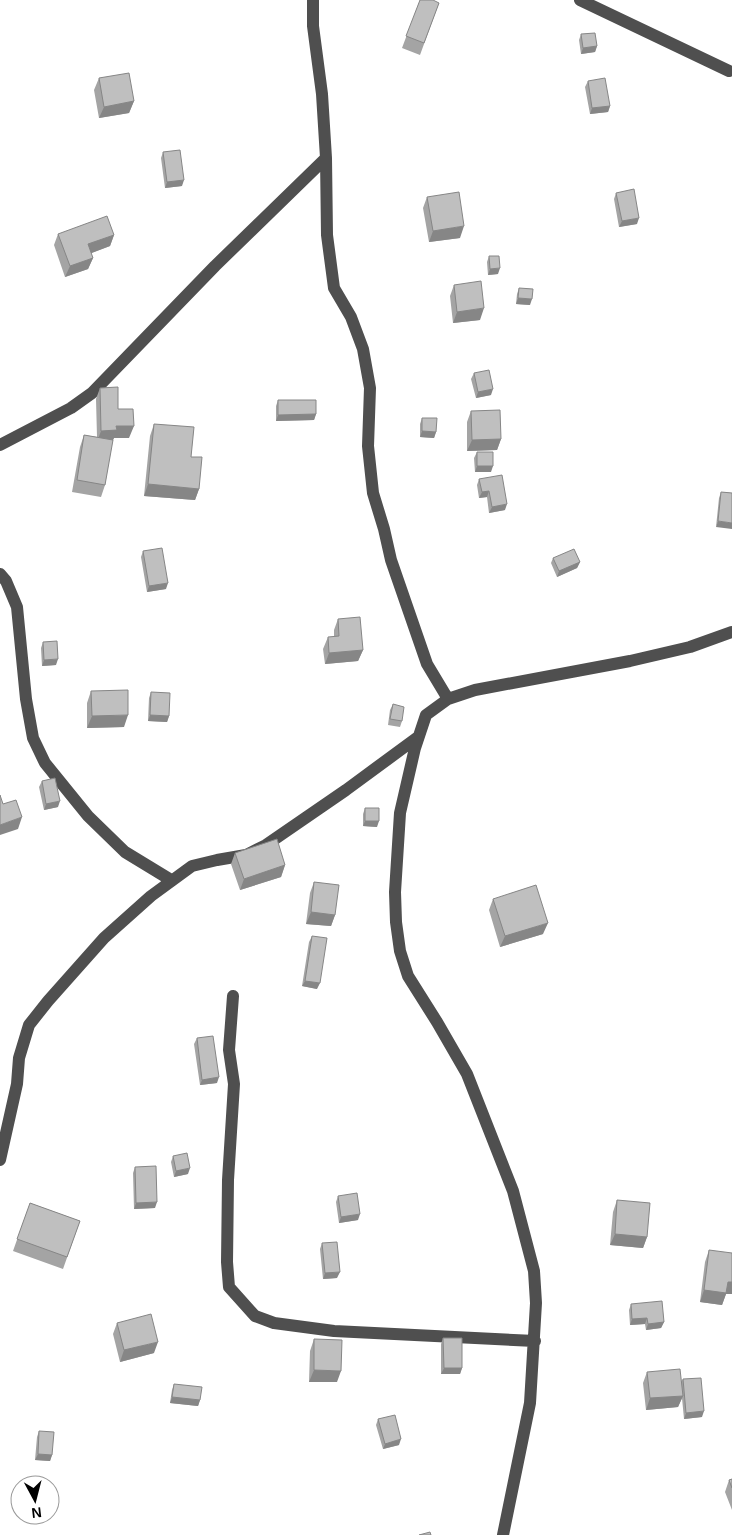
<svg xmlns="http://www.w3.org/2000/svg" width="732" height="1535" viewBox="0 0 732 1535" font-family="Helvetica,sans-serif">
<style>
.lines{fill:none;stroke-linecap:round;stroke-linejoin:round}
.minor{stroke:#4f4f4f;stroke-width:12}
.wall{fill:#a4a4a4}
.shaded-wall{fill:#868686}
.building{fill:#bfbfbf;stroke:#868686}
</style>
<rect width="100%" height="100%" fill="#fff"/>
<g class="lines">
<path class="minor" d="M313,0V26L322,94L326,158L327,235L334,288L351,317L363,349L370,388L368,446L373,493L384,529L391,560L427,664L448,699
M580,0L729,71
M0,445L71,408L92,393L215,266L326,158
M0,574L6,581L17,607L26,699L33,738L45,763L88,816L125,852L171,880
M233,996L229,1050L234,1084L228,1180L227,1262L229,1287L255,1316L274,1323L334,1331L535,1341
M0,1160L17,1084L19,1058L29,1025L48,1001L104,938L151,896L192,866L217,860L246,855L266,845L346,790L418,737
M503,1535L530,1403L536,1303L534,1271L513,1191L467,1074L437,1022L408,976L400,951L396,922L395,892L400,813L415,748L426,715L448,699L475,690L630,661L690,647L732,632"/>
</g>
<path class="wall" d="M420,0L439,3L420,55L402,48Z
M581,34L597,46L595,52L581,54L579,40Z
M99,78L134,101L129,113L99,118L94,90Z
M588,81L610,106L608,112L590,114L585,87Z
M163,152L182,186L165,188L161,158Z
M616,193L637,224L619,227L614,199Z
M427,197L460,238L429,242L423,208Z
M58,234L114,235L110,246L91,253L93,258L88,269L65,277L54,245Z
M489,256L498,274L488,275L487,262Z
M454,285L480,320L453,323L450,296Z
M519,288L530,305L516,304L517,294Z
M474,373L491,395L476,398L471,379Z
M100,388L118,409L129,438H114L112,442L105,485L101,497L72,492L80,447L84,435L97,437L96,399Z
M278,400L316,414L314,420L276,421V406Z
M471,411L501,439L497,450L467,451V422Z
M422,418L436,432L434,438L420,437V424Z
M154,424L191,457L199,489L195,500L144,496L150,436Z
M477,452L491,472H475L474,458Z
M479,479L505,510L489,513L487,497L479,498L477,485Z
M721,492L732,493L716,527L719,498Z
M143,551L166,589L147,592L141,557Z
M553,558L580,562L577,568L557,577L551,563Z
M338,619L363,650L358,661L325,664L323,649L328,637H334V630Z
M43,642L56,665L42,666L41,648Z
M91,691L124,727L87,728V703Z
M151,692L169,716L167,722L148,721L149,698Z
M393,704L402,721L400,727L388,725L390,710Z
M42,781L58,807L44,810L39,787Z
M365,808L377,827L363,826V814Z
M235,853L285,865L281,877L240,890L231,864Z
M314,882L335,915L331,926L306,924L310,893Z
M493,899L543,934L500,947L489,910Z
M312,936L317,989L302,986L309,942Z
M197,1038L217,1083L200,1085L194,1044Z
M173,1156L188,1174L174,1177L171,1162Z
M135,1167L155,1208L134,1209L133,1173Z
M338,1196L358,1220L339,1223L336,1202Z
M617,1200L647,1237L643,1248L610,1245L613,1212Z
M30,1203L80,1221L63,1269L13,1251Z
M322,1243L337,1278L323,1279L320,1249Z
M709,1250L726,1294L722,1305L700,1302L705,1262Z
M631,1304L664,1322L661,1328L646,1330L645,1324L630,1325L629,1310Z
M117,1323L154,1353L120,1362L113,1334Z
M443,1338L462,1368L460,1374H441V1344Z
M314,1339L337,1382H309L310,1351Z
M647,1372L681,1382L683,1379L702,1417L684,1419L682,1398L678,1407L646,1410L643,1383Z
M174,1384L200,1400L198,1406L170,1403L172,1390Z
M378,1419L399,1445L383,1449L376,1425Z
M39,1431L52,1455L50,1461L35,1460L37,1437Z
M732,1479V1510L725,1492L729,1480Z"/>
<path class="shaded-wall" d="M597,46L595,52L581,54L583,48Z
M134,101L129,113L99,118L104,107Z
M610,106L608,112L590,114L592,108Z
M184,180L182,186L165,188L167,182Z
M639,218L637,224L619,227L622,221Z
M464,226L460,238L429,242L433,231Z
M114,235L110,246L84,256L88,244Z
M93,258L88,269L65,277L70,266Z
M500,268L498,274L488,275L490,269Z
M518,298L532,299L530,305L516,304Z
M484,308L480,320L453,323L457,312Z
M493,389L491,395L476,398L478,392Z
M316,414L314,420L276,421L278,415Z
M116,426H134L129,438H114L112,442H97L101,431Z
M422,431L436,432L434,438L420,437Z
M501,439L497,450L467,451L472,440Z
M477,466H493L491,472H475Z
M148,484L199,489L195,500L144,496Z
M489,491L487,497L479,498L482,492Z
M507,504L505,510L489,513L492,507Z
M718,521L732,523V529L716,527Z
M580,562L577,568L557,577L559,571Z
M168,583L166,589L147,592L149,586Z
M363,650L358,661L325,664L329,653Z
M58,659L56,665L42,666L44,660Z
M128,715L124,727L87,728L92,716Z
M150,715L169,716L167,722L148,721Z
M60,801L58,807L44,810L46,804Z
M22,817L18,829L0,835V825Z
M365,821H379L377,827L363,826Z
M285,865L281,877L240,890L244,879Z
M311,912L335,915L331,926L306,924Z
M548,923L543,934L500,947L505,936Z
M305,981L320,983L317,989L302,986Z
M219,1077L217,1083L200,1085L202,1080Z
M190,1168L188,1174L174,1177L176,1171Z
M157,1202L155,1208L134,1209L136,1203Z
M360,1214L358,1220L339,1223L341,1217Z
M615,1234L647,1237L643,1248L610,1245Z
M340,1272L337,1278L323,1279L325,1273Z
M728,1282H732V1294H726L722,1305L700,1302L704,1290Z
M647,1318L645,1324L630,1325L632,1319Z
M664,1322L661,1328L646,1330L648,1324Z
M158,1342L154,1353L120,1362L124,1350Z
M444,1368H462L460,1374H441Z
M314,1370L341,1371L337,1382H309Z
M683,1396L678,1407L646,1410L650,1398Z
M172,1397L200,1400L198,1406L170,1403Z
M704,1411L702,1417L684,1419L686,1413Z
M401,1439L399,1445L383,1449L385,1444Z
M38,1454L52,1455L50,1461L35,1460Z"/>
<path class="building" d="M420,0H433L439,3L424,43L406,36Z
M595,33L597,46L583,48L581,34Z
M129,73L134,101L104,107L99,78Z
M605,78L610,106L592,108L588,81Z
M180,150L184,180L167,182L163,152Z
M634,189L639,218L622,221L616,193Z
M459,192L464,226L433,231L427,197Z
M107,216L114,235L88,244L93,258L70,266L58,234Z
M489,256H499L500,268L490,269Z
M481,281L484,308L457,312L454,285Z
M519,288L533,289L532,299L518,298Z
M489,370L493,389L478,392L474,373Z
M118,387V409H133L134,426H116L117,430L101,431L100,388Z
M278,400H316V414L278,415Z
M500,410L501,439L472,440L471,411Z
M422,418H437L436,432L422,431Z
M154,424L194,427L191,457H202L199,489L148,484Z
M84,435L113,440L105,485L77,480Z
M477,452H493V466H477Z
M502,475L507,504L492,507L489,491L482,492L479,479Z
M721,492L732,493V523L718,521Z
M162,548L168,583L149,586L143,551Z
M574,549L580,562L559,571L553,558Z
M360,617L363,650L329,653L328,637L339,636L338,619Z
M57,641L58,659L44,660L43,642Z
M128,690V715L92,716L91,691Z
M151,692L170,693L169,716L150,715Z
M393,704L404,707L402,721L390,719Z
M55,778L60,801L46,804L42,781Z
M0,795L3,804L16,800L22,817L0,825Z
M365,808H379V821H365Z
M277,839L285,865L244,879L235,853Z
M314,882L339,885L335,915L311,912Z
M536,885L548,923L505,936L493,899Z
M312,936L327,938L320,983L305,981Z
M213,1036L219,1077L202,1080L197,1038Z
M187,1153L190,1168L176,1171L173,1156Z
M156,1166L157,1202L136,1203L135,1167Z
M357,1193L360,1214L341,1217L338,1196Z
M617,1200L650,1203L647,1237L615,1234Z
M30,1203L80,1221L67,1257L17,1239Z
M337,1242L340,1272L325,1273L322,1243Z
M709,1250L732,1253V1282H728L726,1293L704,1290Z
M662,1301L664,1322L648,1324L647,1318L632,1319L631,1304Z
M151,1314L158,1342L124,1350L117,1323Z
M443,1338H462V1368H444Z
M314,1339L342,1340L341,1371L314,1370Z
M680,1369L683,1396L650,1398L647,1372Z
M701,1378L704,1411L686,1413L683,1379Z
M174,1384L202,1387L200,1400L172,1397Z
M395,1415L401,1439L385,1444L378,1419Z
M39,1431L54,1432L52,1455L38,1454Z
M732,1479V1488L729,1480Z
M430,1532L431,1535H419Z"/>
<g transform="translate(35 1500) rotate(173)"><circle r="24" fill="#ffffff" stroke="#999999"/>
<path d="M0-4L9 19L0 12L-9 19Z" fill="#000000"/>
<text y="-8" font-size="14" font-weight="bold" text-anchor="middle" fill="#000000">N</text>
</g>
</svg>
